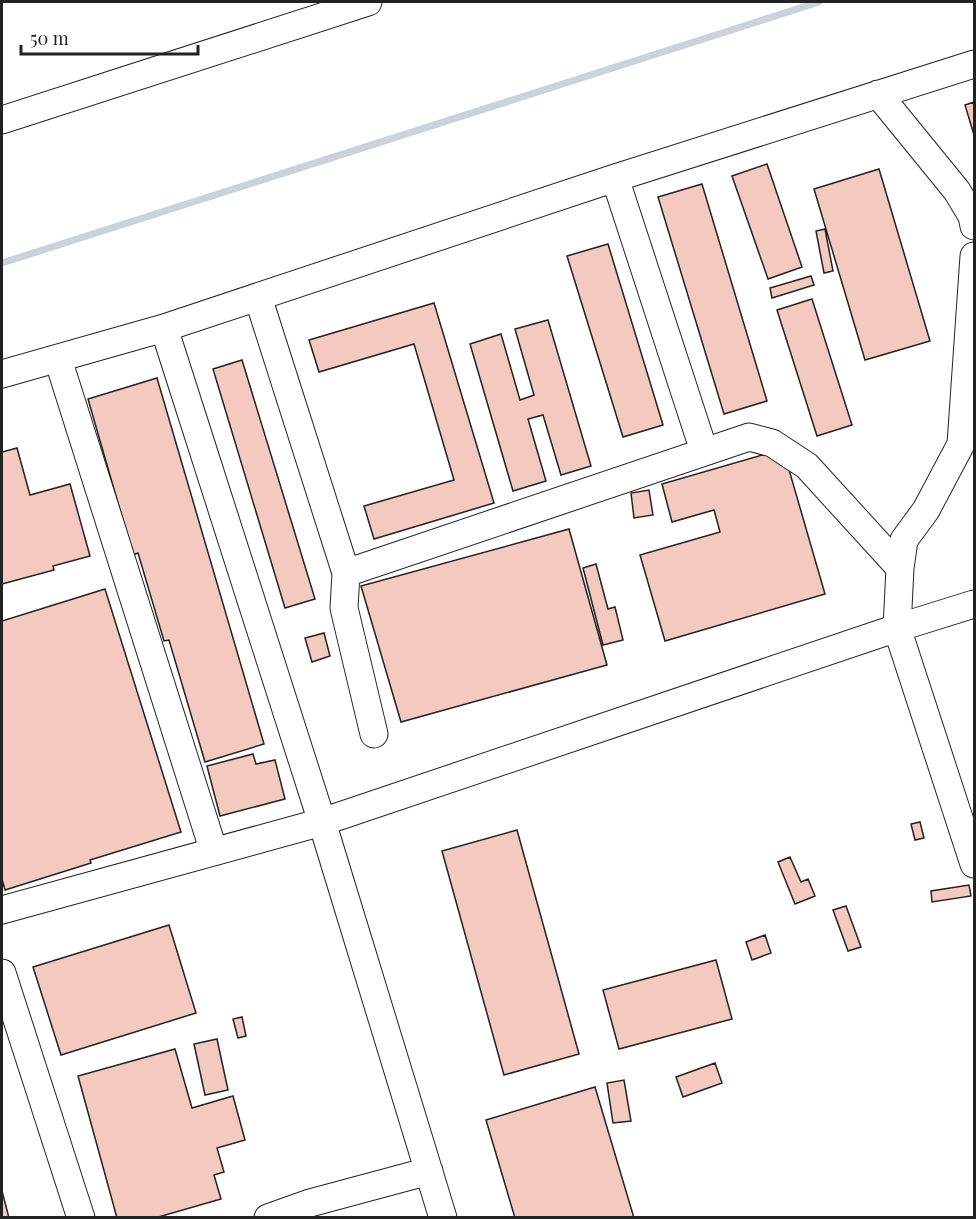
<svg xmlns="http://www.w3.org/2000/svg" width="976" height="1219" viewBox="0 0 976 1219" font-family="'Playfair Display',serif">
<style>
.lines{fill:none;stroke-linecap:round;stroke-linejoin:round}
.stream{stroke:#c7d3dd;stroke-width:7}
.building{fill:#f3c9c0;stroke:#222;stroke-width:1.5}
.minor-casing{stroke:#222;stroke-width:29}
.minor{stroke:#fff;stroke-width:27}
</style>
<rect width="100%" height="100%" fill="#fff"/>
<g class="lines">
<path class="stream" d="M2,263L819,2"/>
</g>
<path class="building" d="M974,102V135L965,105Z
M767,164L802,267L768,279L732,176Z
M879,169L930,341L865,360L814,189Z
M702,184L767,401L724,414L658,197Z
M825,229L833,271L824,273L816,231Z
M608,244L663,425L623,437L567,256Z
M811,276L814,285L772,298L770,288Z
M812,299L852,425L817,436L777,310Z
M434,303L494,503L374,539L364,506L454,480L414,344L319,372L309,340Z
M548,320L591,466L561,475L543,415L528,419L546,481L513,491L470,344L501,334L520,400L534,395L515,329Z
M242,360L315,599L285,608L213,369Z
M157,378L264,744L205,762L169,640L164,641L138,553L133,555L88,399Z
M17,448L30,495L70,484L90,556L53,566L54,570L2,584V452Z
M783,449L825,594L665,641L640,555L720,532L714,510L672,522L662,484Z
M649,490L653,515L634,518L631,493Z
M569,529L607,665L401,722L361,586Z
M596,564L608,609L615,607L623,640L603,645L583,568Z
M105,589L181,832L90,860L91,863L5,890L2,879V621Z
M324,633L330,656L312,662L305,638Z
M253,754L256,764L275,760L285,799L220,816L207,766Z
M920,822L924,838L915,840L911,824Z
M517,830L579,1054L504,1075L442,851Z
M790,857L801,882L808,879L815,896L795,904L778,862Z
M969,885L971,896L932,902L931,891Z
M846,906L861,947L848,951L833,910Z
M169,925L196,1013L61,1055L33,967Z
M765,935L771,953L752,960L746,942Z
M716,960L732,1019L619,1049L603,990Z
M242,1017L246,1036L238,1038L233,1019Z
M217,1039L228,1090L205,1095L194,1044Z
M175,1049L192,1108L233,1096L245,1140L217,1148L224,1172L214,1175L221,1199L155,1218H117L78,1076Z
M715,1063L722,1083L683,1097L676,1077Z
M624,1080L631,1121L613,1123L607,1083Z
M595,1087L634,1218H515L486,1120Z
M2,1191L9,1218H2Z"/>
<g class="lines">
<defs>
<path id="minor" d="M878,94L957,191L972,216L974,226
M2,120L368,2
M615,178L704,451
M974,256L961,444L926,510L904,540L900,568L897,628L974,864
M258,297L346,573L344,608L374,734
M164,328L322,822L443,1218
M58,359L214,852
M2,374L164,328L615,178L974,64
M346,573L749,437L772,443L807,466L900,568
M2,910L322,822L897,628L974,604
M2,973L81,1218
M268,1218L310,1203L429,1171"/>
</defs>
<use href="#minor" class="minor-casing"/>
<use href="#minor" class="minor"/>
</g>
<rect width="976" height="1219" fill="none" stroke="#222222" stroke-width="6"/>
<path d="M21 45v9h177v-9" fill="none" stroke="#222222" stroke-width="3"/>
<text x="30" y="45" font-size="18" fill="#222222" stroke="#ffffff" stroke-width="4.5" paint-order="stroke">50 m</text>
</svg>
